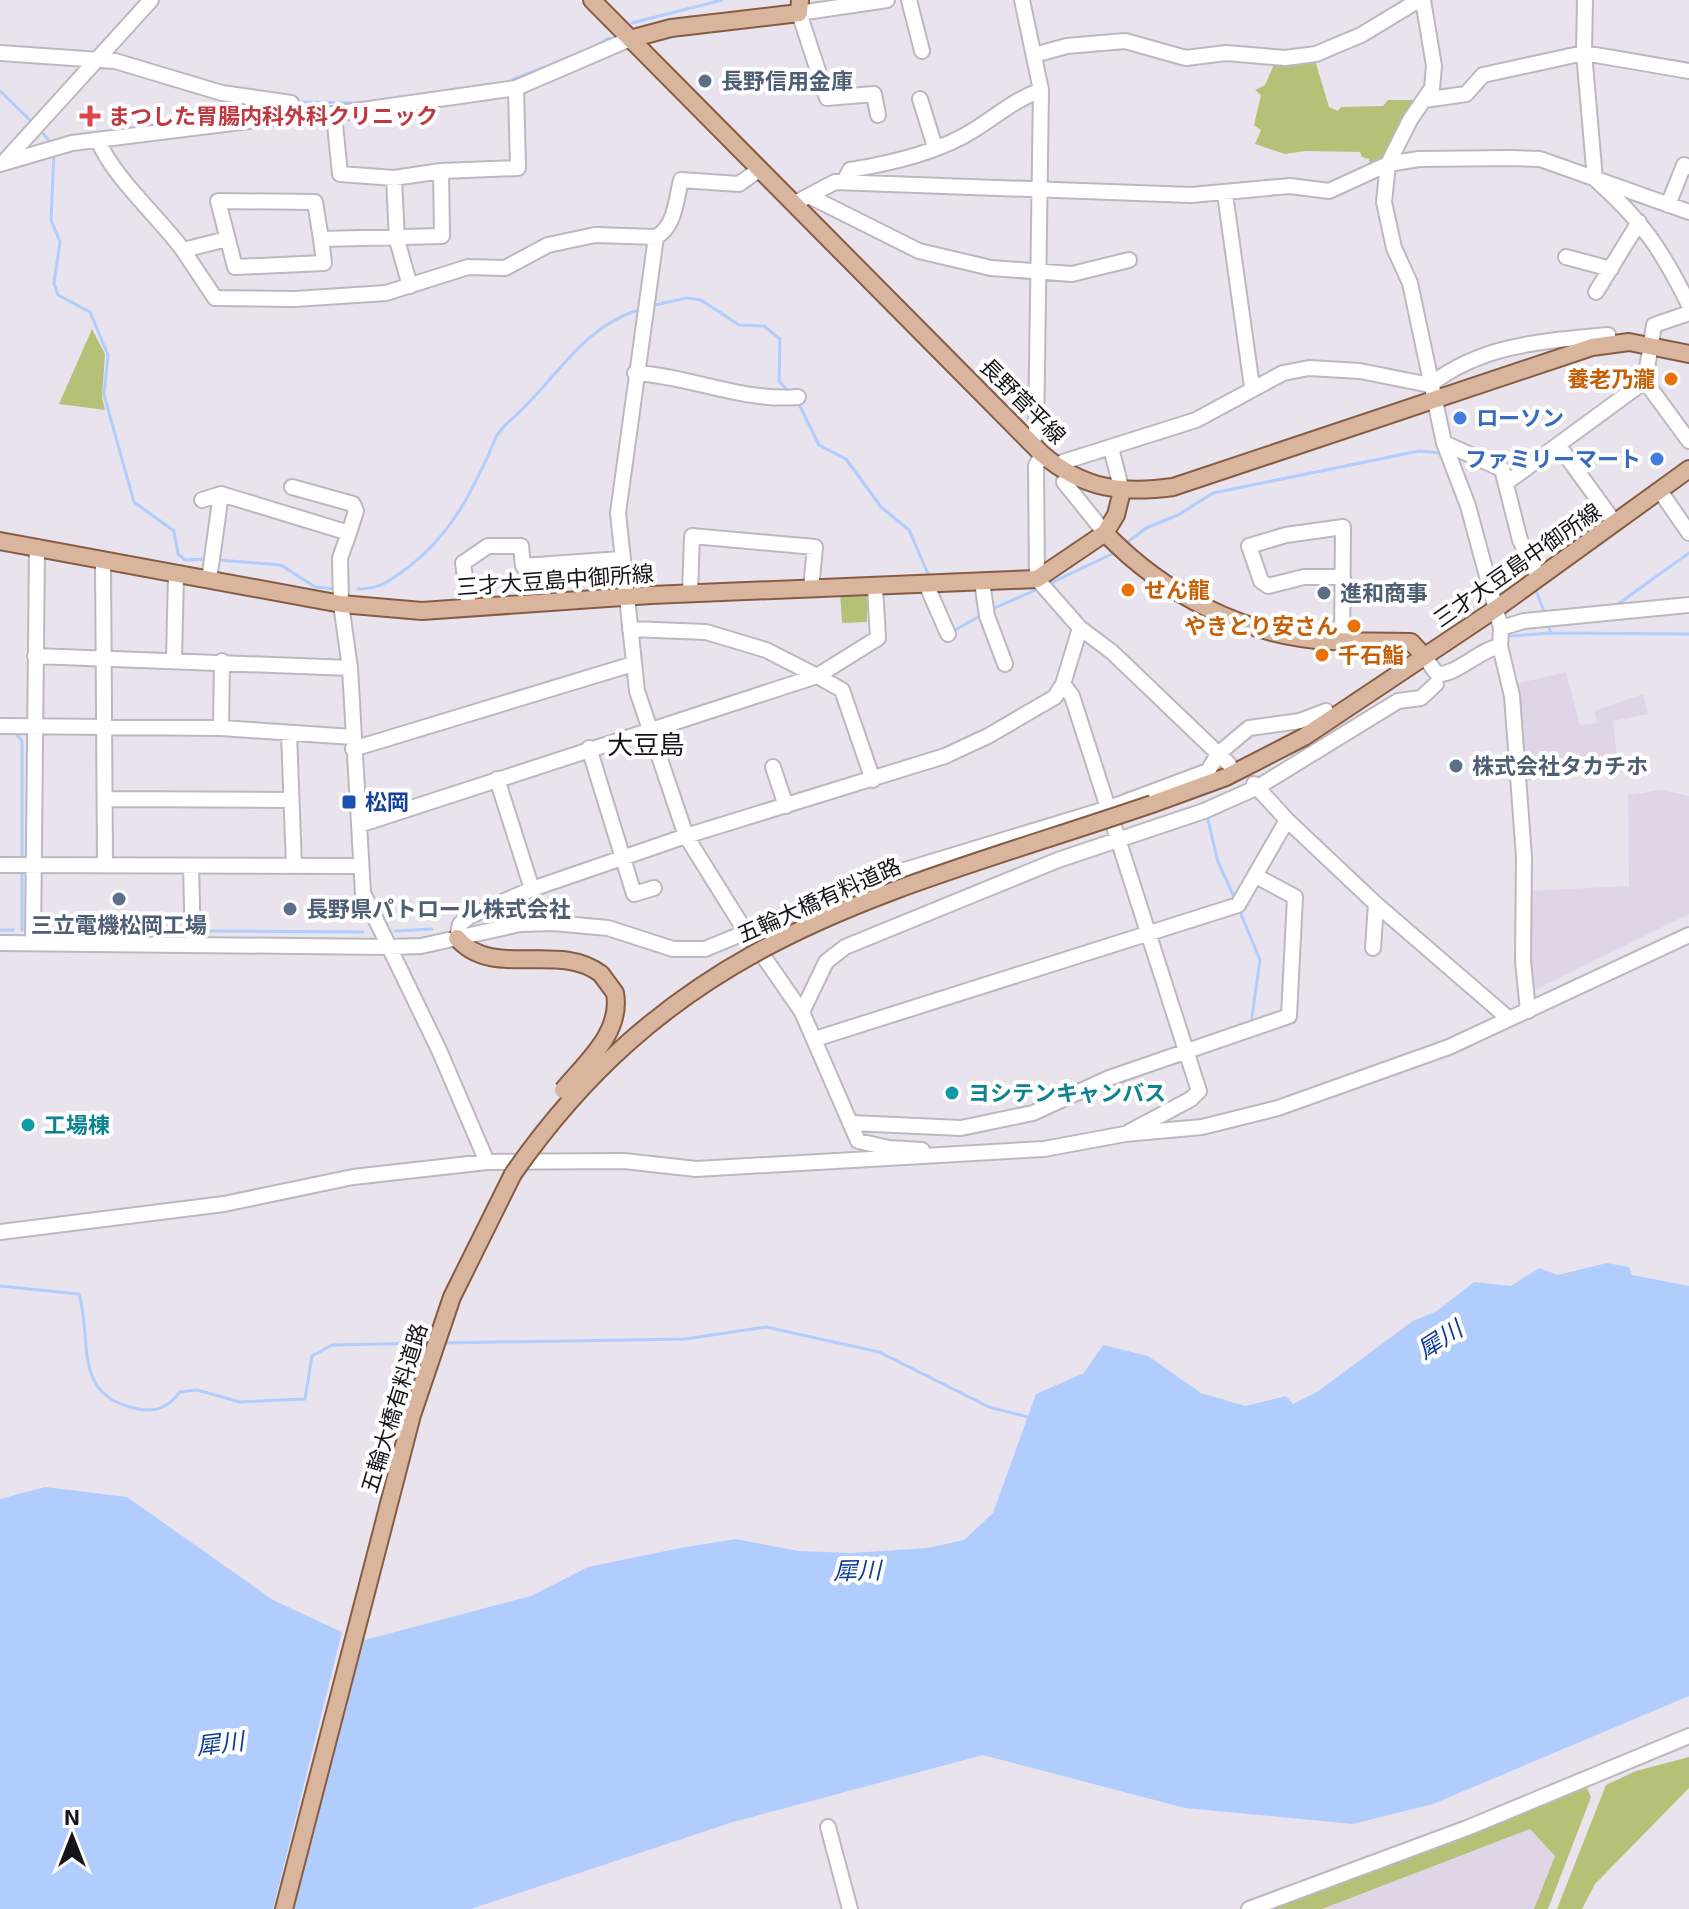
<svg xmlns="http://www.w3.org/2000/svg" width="1689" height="1909" viewBox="0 0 1689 1909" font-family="'Exo 2','Noto Sans JP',sans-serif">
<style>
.built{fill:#dfd5e6}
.green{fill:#b6c178}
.water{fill:#b1cdfe}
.pier{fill:#e9e3ed}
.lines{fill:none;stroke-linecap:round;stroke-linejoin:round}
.stream{stroke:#b1cdfe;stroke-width:3}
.minor-casing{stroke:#bdb7c1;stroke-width:18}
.major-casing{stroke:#855d44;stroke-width:20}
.minor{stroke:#fff;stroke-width:14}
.major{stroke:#dab59d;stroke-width:16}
.major-bridge-casing{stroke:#855d44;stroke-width:20;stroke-linecap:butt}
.major-bridge{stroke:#dab59d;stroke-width:16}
.service-dot{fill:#5c6f8a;stroke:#fff;stroke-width:3}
.health-dot{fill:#e0444e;stroke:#fff;stroke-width:3}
.food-dot{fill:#e8710a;stroke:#fff;stroke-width:3}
.shop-dot{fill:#3f7fe0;stroke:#fff;stroke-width:3}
.transit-dot{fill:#1a4fb4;stroke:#fff;stroke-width:3}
.culture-dot{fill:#0f9aa8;stroke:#fff;stroke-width:3}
.labels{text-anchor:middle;stroke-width:8;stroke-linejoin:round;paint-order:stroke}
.service-label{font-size:22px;font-weight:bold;fill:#4e5e75;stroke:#fff;text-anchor:start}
.health-label{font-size:22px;font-weight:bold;fill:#be3a42;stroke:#fff;text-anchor:start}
.food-label{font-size:22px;font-weight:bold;fill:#c56008;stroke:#fff;text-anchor:end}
.street-label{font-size:22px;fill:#161418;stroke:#fff}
.shop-label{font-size:22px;font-weight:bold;fill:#366cbe;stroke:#fff;text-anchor:start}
.transit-label{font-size:22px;font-weight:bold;fill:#164399;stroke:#fff;text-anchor:start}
.culture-label{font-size:22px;font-weight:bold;fill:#0d838f;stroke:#fff;text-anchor:start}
.water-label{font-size:24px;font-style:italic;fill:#0c3d96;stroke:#fff}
.quarter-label{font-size:26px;fill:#161418;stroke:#fff}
</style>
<rect width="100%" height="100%" fill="#e9e3ed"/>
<path class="built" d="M1566,672L1580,725L1597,723L1594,711L1643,694L1648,714L1613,721L1618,767L1520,782L1515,684Z
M1661,790L1689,796V914L1531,992L1529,891L1629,886L1628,795Z
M1530,1829L1555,1856L1534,1909H1322Z"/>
<path class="green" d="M1314,57L1329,107L1338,111L1341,107L1383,106L1388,100H1417L1387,158L1370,165L1369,159L1362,157L1360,152L1305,151L1285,154L1255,144L1261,130L1254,125L1261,95L1255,90L1265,85L1275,62Z
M92,329L105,354L102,397L105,410L59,404Z
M868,591L873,612H867V622L842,623L840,592Z
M1689,1757V1788L1595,1884L1582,1909H1557L1606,1785L1636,1771Z
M1587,1788L1591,1797L1548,1909H1534L1555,1856L1530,1829L1322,1909H1264Z"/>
<path class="water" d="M1607,1263L1629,1267L1632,1275L1689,1286V1696L1433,1804L1353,1824L1185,1808L983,1755L733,1822L471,1909H0V1499L45,1487L127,1497L273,1600L361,1641L531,1596L588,1567L680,1548L736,1539L798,1551L851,1553L927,1548L964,1540L993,1513L1036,1394L1084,1373L1103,1345L1148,1356L1201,1393L1245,1406L1286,1396L1293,1404L1317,1392L1413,1321L1437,1311L1474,1282L1511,1286L1539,1268L1558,1275Z"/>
<path class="pier" d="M343,1628L359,1636L290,1909H273Z"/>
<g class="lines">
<path class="stream" d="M632,23L722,0
M592,48L609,38
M514,79L563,60
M0,91L32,122
M297,102L366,103
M40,130L53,145
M54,153L51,220L60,242L54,283L58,295L90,312L108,355L104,395L134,502L174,531L178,554L185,560L206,559
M650,306L687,298L701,300L739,325L764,326L780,339L779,381L789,392
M797,400L819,445L846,459L881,507L909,530L929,576
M1125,544L1146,528L1178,515L1213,493L1419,451L1442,453
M218,560L281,565L315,587L336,589
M1051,583L1114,553
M358,589C377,589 387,583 403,571C451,537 474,489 497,435L506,424C552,387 579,327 639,310
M1537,593L1545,614
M1618,604L1689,553
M990,610L1038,589
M1548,625L1551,633L1689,634
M953,631L980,616
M1511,636L1551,633
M0,719H7
M17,735L22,741V861
M1208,820L1218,862L1235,899
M1239,909L1260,960L1251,1024
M0,930H13
M22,930V868
M56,931H186
M202,931L363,932
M395,931L432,929
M1172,1064L1182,1061
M1083,1098L1139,1075
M969,1133L1028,1121
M937,1134H957
M0,1286L79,1294C93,1342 71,1396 138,1409C157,1413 169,1406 180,1392L197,1390L240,1402L305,1399L312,1356L332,1345L430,1343
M441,1343L685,1339L766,1327L879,1352L989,1407L1028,1417"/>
<defs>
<path id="minor" d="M909,0L922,51
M1022,0L1041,90L1036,435L1031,442
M1423,0L1434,66L1432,88L1410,120L1388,164L1384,202L1394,248L1410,283L1444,443L1468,506L1501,628L1500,646L1512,696L1524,857L1523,961L1528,1011
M1585,0L1584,53L1595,179C1642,221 1661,248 1689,305
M0,53L115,61L222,93L291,103V117
M1034,55L1067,46L1125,41L1186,58L1226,53L1285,58L1316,54L1361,35L1419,0
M920,99L935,147
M1424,100L1466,94L1483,75L1584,53L1689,71
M334,114L340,174L394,178L441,171L518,168L516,88
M878,115L874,94L827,98L799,13L887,0
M98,140C112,176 158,216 183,250L227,239
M4,162L151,0
M0,164L72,143L298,115L334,114L516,88L630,39
M760,169L739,184L681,180C676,200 675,227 656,237L618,513L637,691L686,836L739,921L802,1012L858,1141L889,1148L922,1150
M394,178L397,240L410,286
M844,182L850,170C892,163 941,152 977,128C999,114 1016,99 1041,90
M1225,194L1252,387
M809,196L919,251L991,268L1072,274L1129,260
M795,203L835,182L1191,195L1290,186L1329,191L1388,164L1419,159L1510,158L1540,159L1689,212
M1668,205L1684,165L1689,167
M321,239L315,202L218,201L235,267L324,263L321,239L442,236L441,171
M183,250L215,298L295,299L386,293L468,267L505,268L548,245L595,235L656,237
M1566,257L1611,269
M1596,292L1639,222
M1689,313L1654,325L1645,381L1689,441
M635,373C690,376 743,402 798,397
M1444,443L1502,469L1520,540L1539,578
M1559,446L1615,523
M1111,448L1122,491
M1042,454L1036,466L1037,579L1080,628L1112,652L1229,764
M1063,462L1196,420L1283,373L1309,368L1360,371L1430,385C1482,344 1544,341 1608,335
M1064,482L1105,533
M1506,483L1645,381
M292,487L353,504L356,511L349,533
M1660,491L1689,533
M202,500L221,494
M103,561L105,864
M209,580L221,494L349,533L340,558L341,604L350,668L363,893L439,1050L487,1162
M982,582L987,616L1005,664
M926,584L948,634
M690,593L692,536L815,547L811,589
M469,607L463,563L488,546H521L523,566L621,559
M1501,628L1524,621L1689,605
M630,629L706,632L766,650L817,676L878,638L875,587
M1342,641L1343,527L1286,535L1249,546L1261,581L1268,586L1304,577H1343
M35,656L350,668
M1424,656L1437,674C1455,676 1479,650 1500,646
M174,659L176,575
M1063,684L1072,696L1199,1091L1191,1099L1129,1132
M0,726L221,728L353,737
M221,728L222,661
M289,733L294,866
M589,748L634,894L654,888
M353,749L633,664
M773,767L786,806
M497,779L532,889
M1254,784L1287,820L1376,904L1508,1018
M106,799L291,800
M359,825L817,676L842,690L873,780
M0,865L360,866
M191,866L193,945
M457,938L460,924L470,916L532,889L686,836L945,756L988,736L1055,697L1063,684L1080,628
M0,943L388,947L421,946L520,924L553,923L608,928L673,949H705L875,879L1109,808L1208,771L1218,754L1249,728L1300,721L1326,711
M33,943L37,547
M1373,948L1376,904
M802,1012L826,962L845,947L1058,860L1204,811L1258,787L1398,701L1421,698L1436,684
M815,1039L1238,905L1287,820
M851,1123L961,1128L1033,1113L1109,1078L1289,1016L1295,897L1256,876
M0,1232L224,1204L353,1177L487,1162L624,1161L696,1169L1044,1149L1125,1134L1202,1127L1278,1108L1449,1047L1689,935
M828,1827L850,1909
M1249,1909L1467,1828L1689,1736"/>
<path id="major" d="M592,0L1042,454C1083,489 1122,494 1173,487L1592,347L1629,342L1689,354
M630,39L671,28L799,13L800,0
M1105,533C1164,594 1245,637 1331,641C1358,642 1384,641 1411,642L1424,656
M0,541L341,604L422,611L651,595L1037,579L1105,533L1116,515L1122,491
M1152,804L1226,777L1304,737L1497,608L1689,469
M457,938C493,980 558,941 601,974
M284,1909L412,1415L452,1297L513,1174"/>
</defs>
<use href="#minor" class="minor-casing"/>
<use href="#major" class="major-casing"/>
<use href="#minor" class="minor"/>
<use href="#major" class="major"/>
<defs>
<path id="major-bridge" d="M563,1090C586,1062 622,1033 615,993L601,974
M513,1174C683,930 889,894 1152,804"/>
</defs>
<use href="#major-bridge" class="major-bridge-casing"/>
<use href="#major-bridge" class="major-bridge"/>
</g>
<g class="service-dot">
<circle cx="705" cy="81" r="8"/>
<circle cx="1324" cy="593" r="8"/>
<circle cx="1456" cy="766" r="8"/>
<circle cx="119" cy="899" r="8"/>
<circle cx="290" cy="909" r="8"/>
</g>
<path class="health-dot" d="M86 104h8v8h8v8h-8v8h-8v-8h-8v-8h8z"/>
<g class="food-dot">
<circle cx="1671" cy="379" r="8"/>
<circle cx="1128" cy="590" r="8"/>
<circle cx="1354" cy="626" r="8"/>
<circle cx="1322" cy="655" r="8"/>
</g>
<g class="shop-dot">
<circle cx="1460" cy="418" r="8"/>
<circle cx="1657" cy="459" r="8"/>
</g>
<rect class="transit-dot" x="341" y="794" width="16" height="16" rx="4"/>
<g class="culture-dot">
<circle cx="952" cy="1093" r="8"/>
<circle cx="28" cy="1125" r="8"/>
</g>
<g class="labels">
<g class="service-label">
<text x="721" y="89">長野信用金庫</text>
<text x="1340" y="601">進和商事</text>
<text x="1472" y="774">株式会社タカチホ</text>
<text x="306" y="917">長野県パトロール株式会社</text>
<text x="119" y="933" text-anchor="middle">三立電機松岡工場</text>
</g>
<g class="health-label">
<text x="108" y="124">まつした胃腸内科外科クリニック</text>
</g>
<g class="food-label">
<text x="1655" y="387">養老乃瀧</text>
<text x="1144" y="598" text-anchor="start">せん龍</text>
<text x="1338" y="634">やきとり安さん</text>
<text x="1338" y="663" text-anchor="start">千石鮨</text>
</g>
<g class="street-label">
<text transform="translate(1023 401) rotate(45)" y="8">長野菅平線</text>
<text transform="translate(1517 565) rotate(-35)" y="8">三才大豆島中御所線</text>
<text transform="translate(555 580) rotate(-4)" y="8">三才大豆島中御所線</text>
<text transform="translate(819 900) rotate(-24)" y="8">五輪大橋有料道路</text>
<text transform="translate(394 1408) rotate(-73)" y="8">五輪大橋有料道路</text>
</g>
<g class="shop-label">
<text x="1476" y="426">ローソン</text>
<text x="1641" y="467" text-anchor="end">ファミリーマート</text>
</g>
<g class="transit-label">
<text x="365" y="810">松岡</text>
</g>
<g class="culture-label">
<text x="968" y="1101">ヨシテンキャンバス</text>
<text x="44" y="1133">工場棟</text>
</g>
<g class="water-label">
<text transform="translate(1440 1340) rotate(-33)" y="8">犀川</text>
<text transform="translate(857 1571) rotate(-1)" y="8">犀川</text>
<text transform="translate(220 1744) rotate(-7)" y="8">犀川</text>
</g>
<g class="quarter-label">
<text x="646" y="754">大豆島</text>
</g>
</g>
<g transform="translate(72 1837)" stroke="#ffffff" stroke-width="6" paint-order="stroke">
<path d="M0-6L14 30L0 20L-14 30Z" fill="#161418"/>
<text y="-12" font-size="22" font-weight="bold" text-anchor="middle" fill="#161418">N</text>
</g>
</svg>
